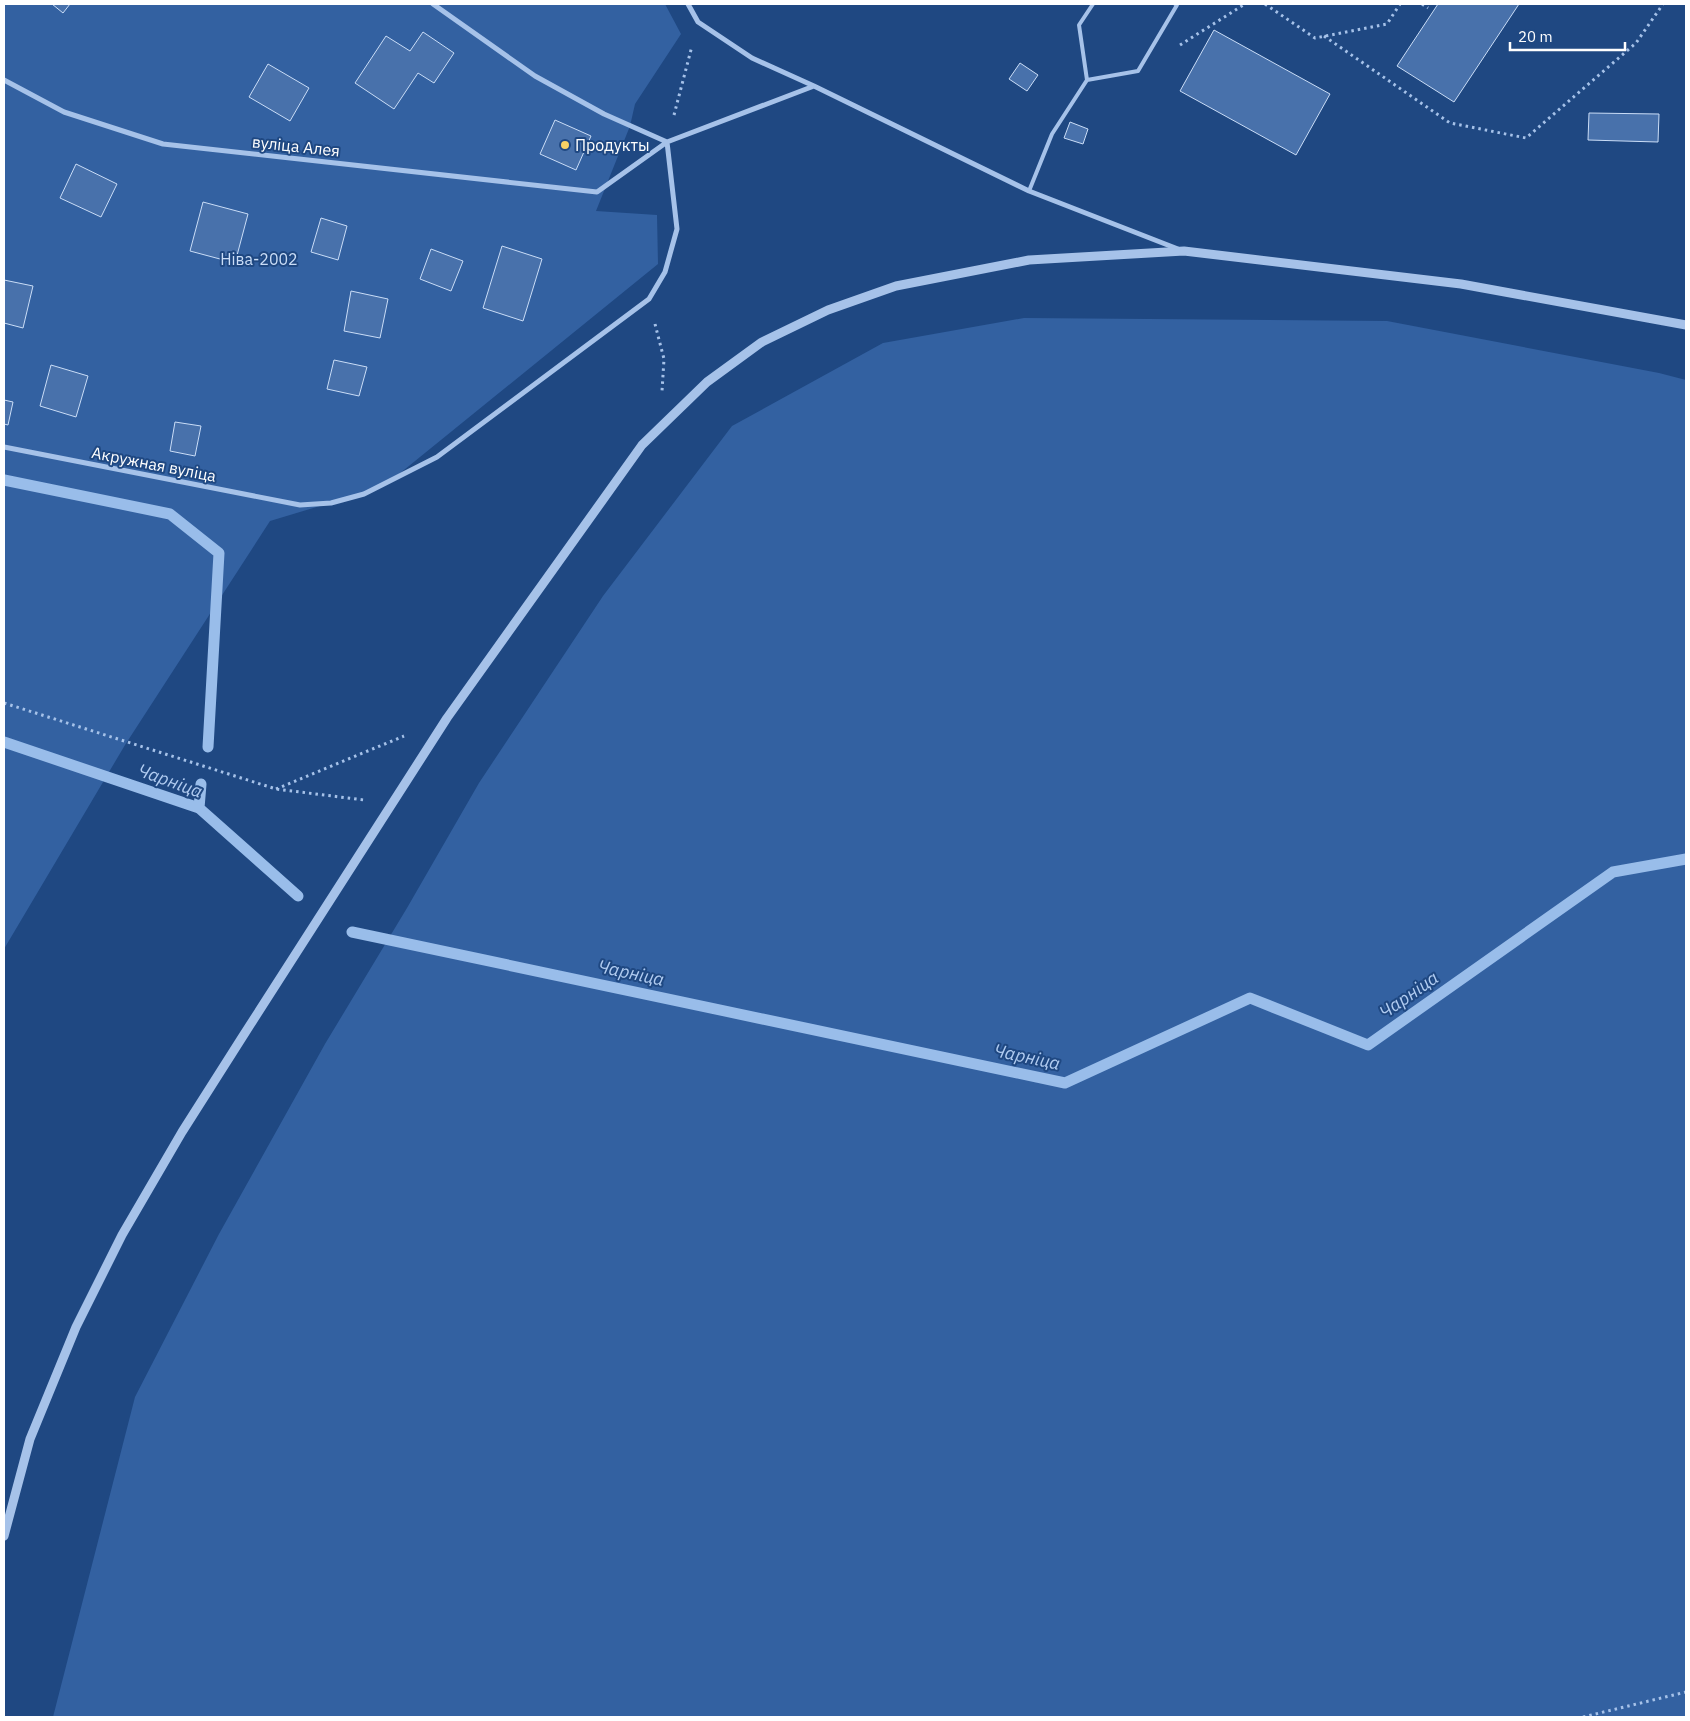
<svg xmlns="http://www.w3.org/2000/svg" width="1690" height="1721" viewBox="0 0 1690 1721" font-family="'IBM Plex Sans',sans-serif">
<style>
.green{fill:#3361a1}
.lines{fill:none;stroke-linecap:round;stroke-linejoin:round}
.stream{stroke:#99bdea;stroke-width:11}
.building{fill:#4871ab;stroke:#caddf7}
.path{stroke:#a6c2e9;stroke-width:3;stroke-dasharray:2.5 4;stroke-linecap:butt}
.service{stroke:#a6c2e9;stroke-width:4}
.minor{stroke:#a6c2e9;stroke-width:5}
.tertiary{stroke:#a6c2e9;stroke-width:9}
.poi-dot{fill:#f7d165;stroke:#1f4882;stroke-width:2}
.labels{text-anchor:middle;stroke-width:4;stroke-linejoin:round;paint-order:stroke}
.poi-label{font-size:16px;fill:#fff;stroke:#1f4882;text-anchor:start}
.street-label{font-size:16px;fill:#fff;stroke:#1f4882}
.park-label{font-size:16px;fill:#caddf7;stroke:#1f4882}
.water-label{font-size:18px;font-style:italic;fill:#b1ccf1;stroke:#1f4882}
</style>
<rect width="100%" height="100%" fill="#1f4882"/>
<path class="green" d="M4,4H665L681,34L635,104L630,126L596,211L657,215L658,264L383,487L270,521L125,745L4,949Z
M1024,318L1387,321L1659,373L1686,380V1717H53L135,1397L219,1234L325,1044L407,908L479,783L603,596L732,426L883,343Z"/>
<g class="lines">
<path class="stream" d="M4,480L170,514L219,553L208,747
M4,742L199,808L298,896
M199,808L201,784
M352,932L1065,1083L1250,998L1368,1045L1613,872L1686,859"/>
</g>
<path class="building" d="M52,4H70L63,13Z
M1438,4H1519L1454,102L1397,66Z
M1214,30L1330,94L1296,155L1180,91Z
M423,32L454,53L434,83L418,73L394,109L355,83L386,36L410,51Z
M1020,63L1038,75L1027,91L1009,79Z
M268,64L309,88L290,121L249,97Z
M1589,113L1659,114L1658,142L1588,140Z
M555,120L591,136L576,170L540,154Z
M1070,122L1088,129L1083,144L1064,138Z
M76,164L117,184L101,217L60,198Z
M203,202L248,214L235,263L190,251Z
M321,218L347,226L338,260L311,252Z
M502,246L542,259L523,321L483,308Z
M431,249L463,261L451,291L420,279Z
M4,280L33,286L23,328L4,323Z
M351,291L388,299L380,338L344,331Z
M334,360L367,367L359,396L327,389Z
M51,365L88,376L76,417L40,406Z
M4,400L13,402L8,425L4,424Z
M175,422L201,426L195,456L170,451Z"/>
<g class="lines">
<path class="path" d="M1265,4L1315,38L1387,24L1400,4
M1422,4L1428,8
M1324,36L1450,123L1526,138L1636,43L1663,4
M1180,45L1245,4
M674,115L692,46
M655,324L664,359L662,391
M4,703L276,789L364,800
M276,789L404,736
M1583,1717L1686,1692"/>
<path class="service" d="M1087,80L1079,25L1093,4
M1029,191L1052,134L1087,80L1138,71L1177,5L1175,4"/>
<path class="minor" d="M688,4L698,22L752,58L814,86L1029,191L1178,249
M4,80L64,112L163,144L597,192L667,142L814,86
M4,447L300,505L331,503L364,494L437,457L649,299L665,272L677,229L667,142L604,114L535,76L433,4"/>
<path class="tertiary" d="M4,1536L30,1439L76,1327L122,1235L182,1132L243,1036L447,718L642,445L707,382L762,342L828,310L896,286L1029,260L1184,251L1461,284L1686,325"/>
</g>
<circle class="poi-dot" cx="565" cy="145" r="5"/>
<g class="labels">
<g class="poi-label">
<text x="575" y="151">Продукты</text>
</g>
<g class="street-label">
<text transform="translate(296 146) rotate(6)" y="6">вуліца Алея</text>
<text transform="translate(154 464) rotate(11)" y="6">Акружная вуліца</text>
</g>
<g class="park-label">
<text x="259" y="265">Ніва-2002</text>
</g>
<g class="water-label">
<text transform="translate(170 781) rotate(20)" y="6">Чарніца</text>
<text transform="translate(631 973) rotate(12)" y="6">Чарніца</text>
<text transform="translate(1409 995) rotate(-35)" y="6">Чарніца</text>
<text transform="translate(1027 1057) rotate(12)" y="6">Чарніца</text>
</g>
</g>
<rect width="1690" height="1721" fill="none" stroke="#ffffff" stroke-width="10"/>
<path d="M1510 42v8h115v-8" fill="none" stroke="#ffffff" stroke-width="2.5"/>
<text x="1518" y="42" font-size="15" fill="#ffffff" stroke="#1f4882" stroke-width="4" paint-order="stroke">20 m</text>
</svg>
